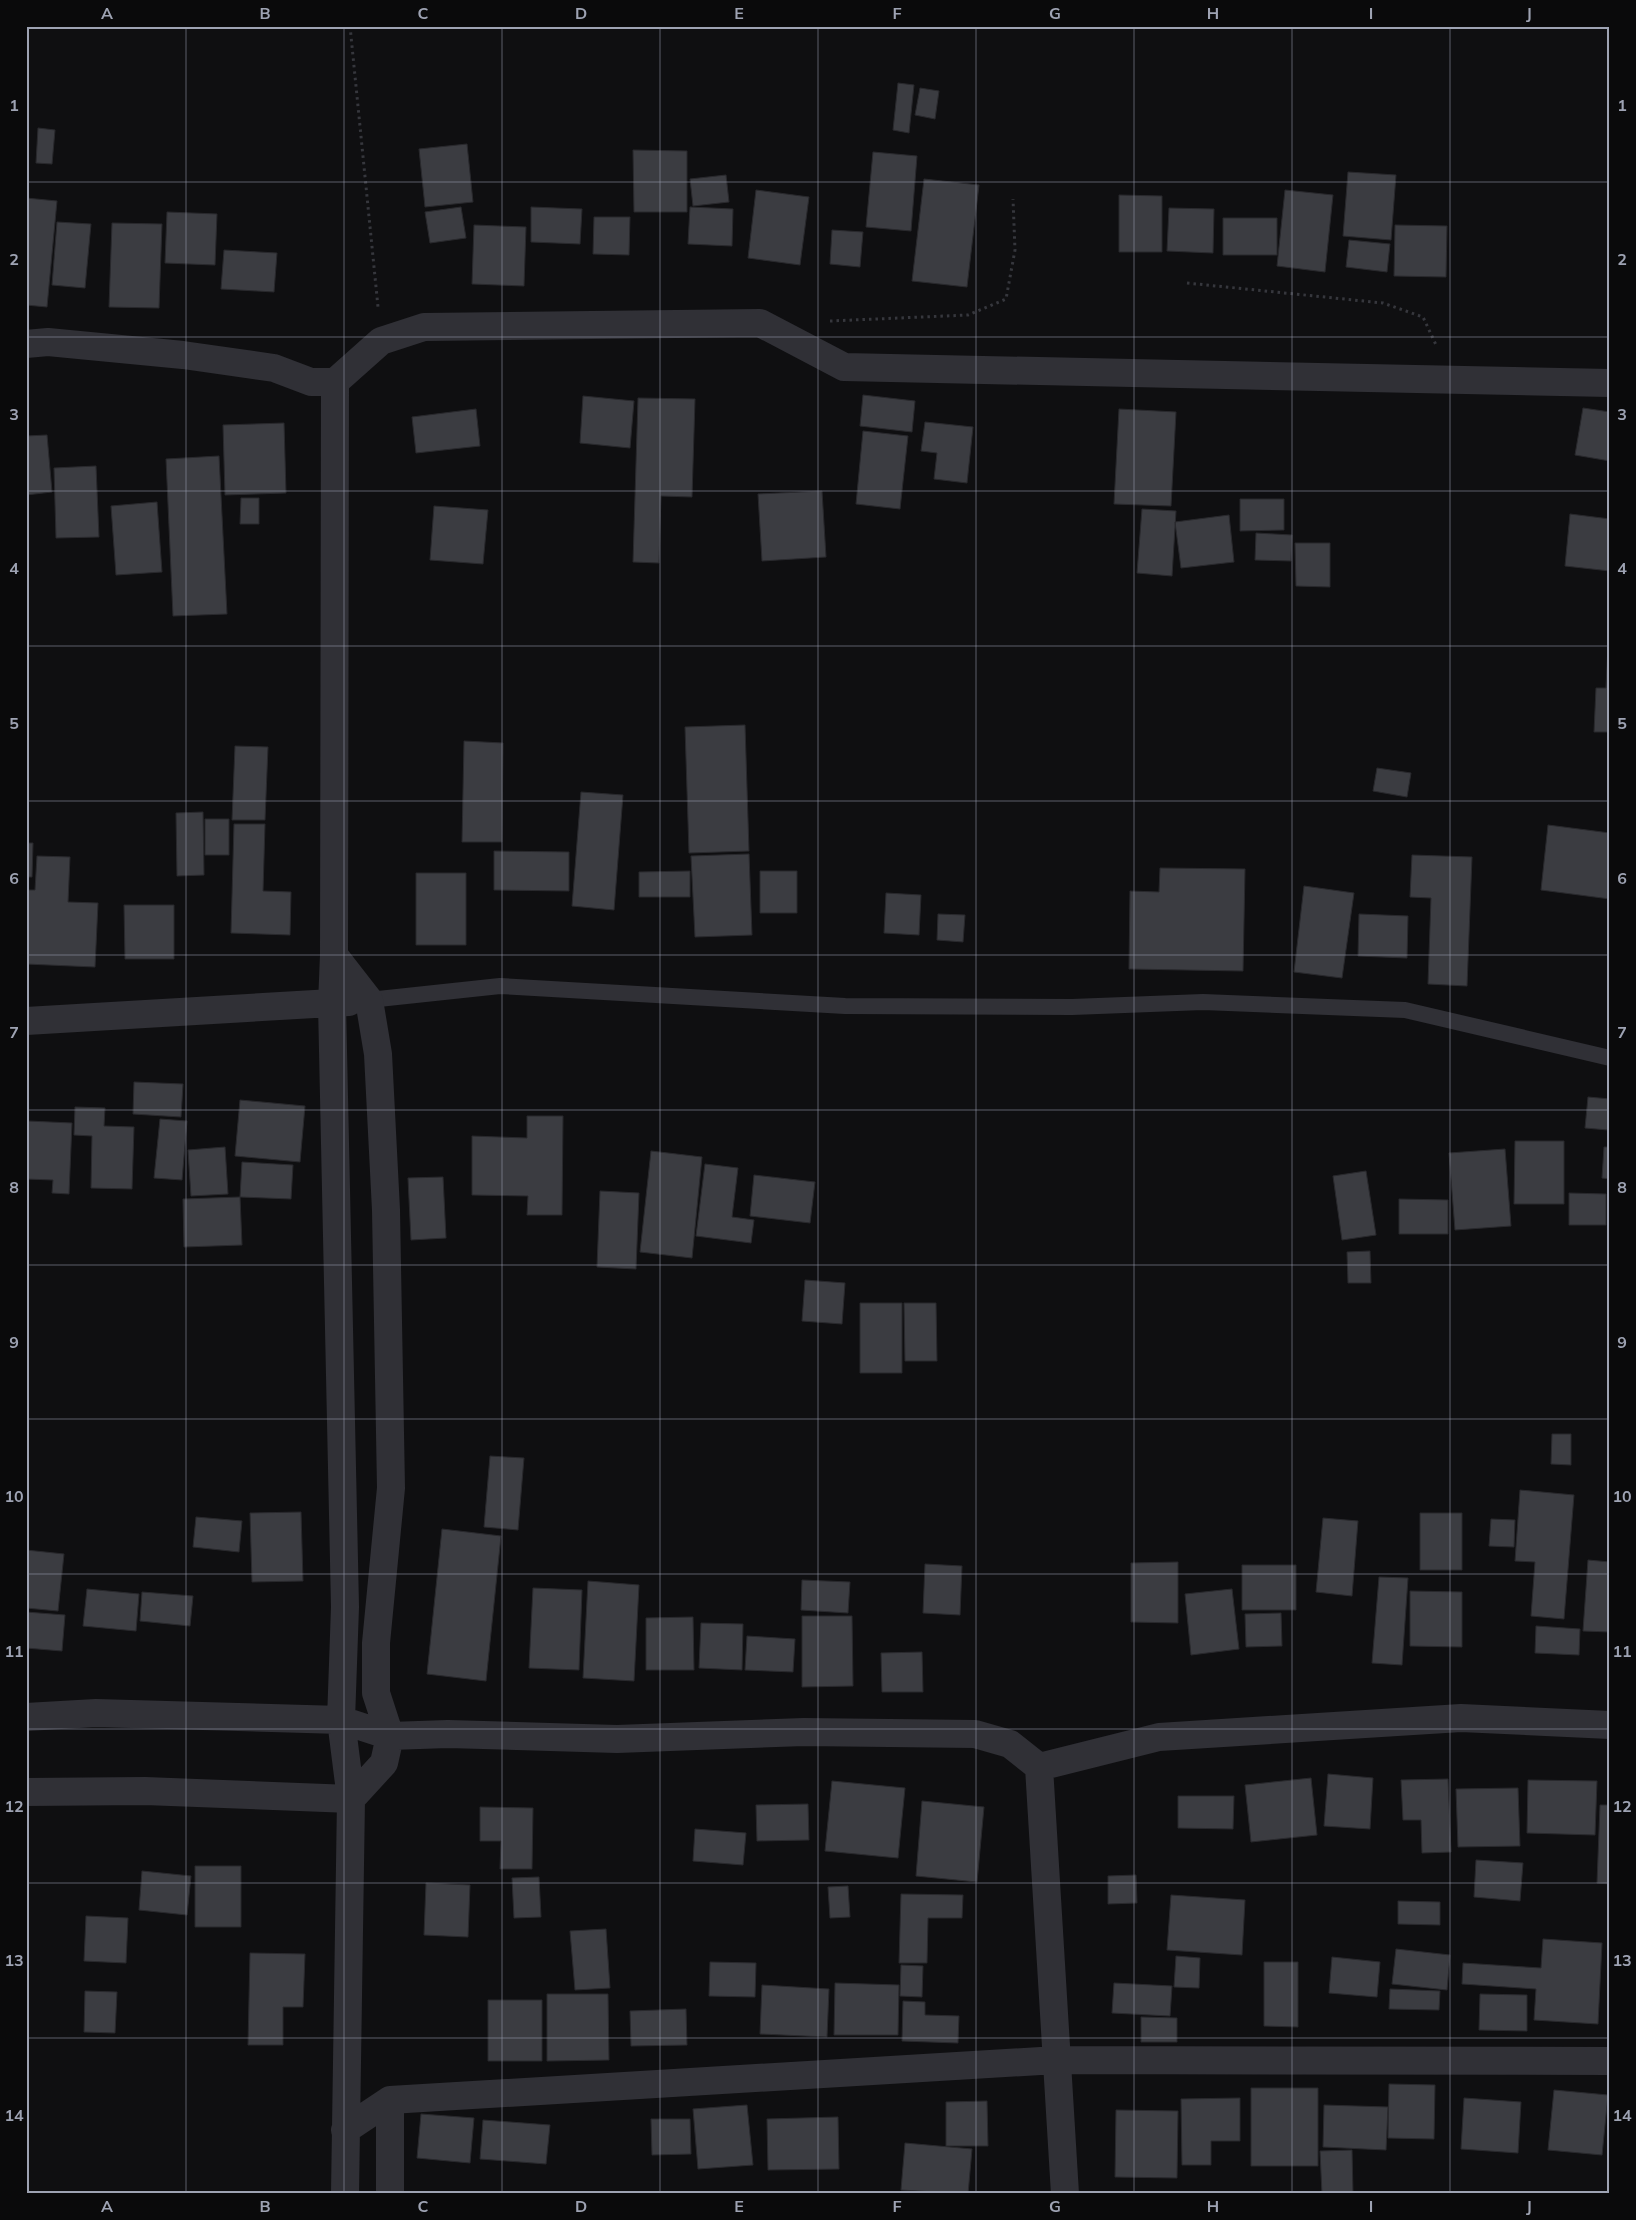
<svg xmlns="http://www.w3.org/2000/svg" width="1636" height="2220" viewBox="0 0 1636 2220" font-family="Mulish,sans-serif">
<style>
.building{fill:#3b3c41;stroke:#29292d}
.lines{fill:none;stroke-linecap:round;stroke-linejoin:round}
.path{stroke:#36373d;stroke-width:3;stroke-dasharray:2.5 4;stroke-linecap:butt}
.lane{stroke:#303036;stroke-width:16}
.street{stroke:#303036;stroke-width:28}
.grid{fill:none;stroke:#9ea3b3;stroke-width:1;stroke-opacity:0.55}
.neatline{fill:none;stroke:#9ea3b3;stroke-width:2}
.grid-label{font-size:16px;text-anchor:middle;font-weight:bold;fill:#9ea3b3}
</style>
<rect width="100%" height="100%" fill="#0f0f11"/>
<path class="building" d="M898,83L914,85L909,133L893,130Z
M920,88L939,91L935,119L915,115Z
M38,128L55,130L52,164L36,163Z
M467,144L473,202L425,207L419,149Z
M633,150L687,151V212H634Z
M873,152L917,156L911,231L866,227Z
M1348,172L1396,175L1391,240L1343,236Z
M726,175L729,202L693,206L690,179Z
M924,179L979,185L967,287L912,281Z
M756,190L809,197L800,265L748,258Z
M1285,190L1333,195L1325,272L1277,266Z
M1119,195L1162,196V252H1119Z
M26,198L57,201L47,307L26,305Z
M461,207L466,238L430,243L425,212Z
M531,207L582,209L580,244L531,242Z
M690,207L733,209L732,246L688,244Z
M1169,208L1214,209L1213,253L1167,251Z
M167,212L217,214L215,265L165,263Z
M594,217H630L629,255L593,254Z
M1223,218H1277V255H1223Z
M57,222L91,224L85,288L52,285Z
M112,223L162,224L159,308L109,307Z
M474,225L526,227L524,286L472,284Z
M1395,225L1447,226L1446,277L1394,276Z
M832,230L863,232L860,267L830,264Z
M1349,240L1390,244L1387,272L1346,267Z
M224,250L277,253L274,292L221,289Z
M863,395L915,401L912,432L860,426Z
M583,396L634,401L630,448L580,443Z
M638,398L695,399L692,497L661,496L659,563L633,562Z
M1583,408L1610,412V461L1575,455Z
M476,409L480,446L416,453L412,417Z
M1119,409L1176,412L1171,506L1114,504Z
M925,422L973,427L967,483L934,479L937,453L921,451Z
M284,423L286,493L225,495L223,425Z
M863,431L908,436L900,509L856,504Z
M47,435L52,492L26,495V436Z
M219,456L227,614L173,616L166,459Z
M96,466L99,537L56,538L54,468Z
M822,491L826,557L762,561L758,494Z
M241,498H259V524H240Z
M1240,499H1284V530L1240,531Z
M157,502L162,572L116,575L111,506Z
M434,506L488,510L483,564L430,560Z
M1142,509L1176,511L1172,576L1137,573Z
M1570,514L1610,519V571L1565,566Z
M1229,515L1234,562L1181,568L1175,522Z
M1256,533L1292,535L1291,561L1255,560Z
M1295,543H1330V587L1296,586Z
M1608,645H1610V732H1594L1596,688H1606Z
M745,725L749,851L689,853L685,727Z
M464,741L503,743L502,842H462Z
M235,746L268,747L265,820H232Z
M1377,768L1411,773L1407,797L1373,791Z
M581,792L623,795L614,910L572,906Z
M203,812L204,875L177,876L176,813Z
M205,819H229V855H205Z
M234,824H265L263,891L291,892L290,935L231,933Z
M1548,825L1610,833V899L1541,890Z
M26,843H33L32,877H26Z
M494,851L569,852V891L494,890Z
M749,854L752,935L695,937L691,856Z
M1412,855L1472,857L1467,986L1428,984L1431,898L1410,897Z
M37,856L70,857L68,902L98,903L95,967L26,964V890H35Z
M1160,868L1245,869L1243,971L1129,969L1130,891L1159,892Z
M690,871V897H639V872Z
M760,871H797V913H760Z
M416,873H466V945H416Z
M1304,886L1354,893L1342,978L1294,972Z
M886,893L921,895L919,935L884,933Z
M124,905H174V959H125Z
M938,914L965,915L963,942L937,940Z
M1359,914L1408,916L1407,958L1358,956Z
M134,1082L183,1084L181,1117L133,1114Z
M1588,1097L1610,1099L1608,1130L1585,1128Z
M240,1100L305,1106L300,1162L235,1156Z
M75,1107L105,1108L104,1126L134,1127L132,1189L91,1188L92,1136L74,1135Z
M527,1116H563L562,1215H527L528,1196L472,1195V1136L527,1138Z
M160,1119L187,1121L182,1180L154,1178Z
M28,1121L72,1123L69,1194L52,1193L53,1180L26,1179Z
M1515,1141H1564V1204H1514Z
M225,1147L228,1194L191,1196L188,1150Z
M1604,1147H1610V1179L1602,1178Z
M1505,1149L1511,1226L1455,1230L1449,1153Z
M651,1151L702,1157L692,1258L640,1252Z
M242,1162L293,1165L291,1199L240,1197Z
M705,1164L738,1168L732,1217L754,1220L751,1243L696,1236Z
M1366,1171L1376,1235L1342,1240L1333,1176Z
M754,1175L815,1182L810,1223L750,1216Z
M443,1177L446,1238L411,1240L408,1178Z
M600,1191L639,1193L636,1269L597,1267Z
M1569,1193L1606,1194V1225H1569Z
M240,1197L242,1245L184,1247L183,1199Z
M1399,1199L1448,1200V1234H1399Z
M1370,1251L1371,1283H1348L1347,1252Z
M805,1280L845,1283L842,1324L802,1321Z
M860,1303H902V1373H860Z
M904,1303H936L937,1361H905Z
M1552,1434H1571V1465L1551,1464Z
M490,1456L524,1458L518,1530L484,1527Z
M1520,1490L1574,1495L1564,1619L1531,1616L1535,1562L1515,1561Z
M301,1512L303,1581L252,1582L250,1513Z
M1420,1513H1462V1570H1420Z
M196,1517L242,1521L239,1552L193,1547Z
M1323,1518L1358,1521L1352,1596L1316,1592Z
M1491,1519L1515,1520L1514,1547L1489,1546Z
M442,1529L501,1536L486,1681L427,1674Z
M26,1550L64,1554L58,1611L26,1608Z
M1588,1560L1610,1562V1632L1583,1631Z
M1178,1562V1623L1131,1622V1563Z
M925,1564L962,1566L960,1615L923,1613Z
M1242,1565H1296V1610H1242Z
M1379,1577L1408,1578L1402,1665L1372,1663Z
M802,1580L850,1582L848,1613L801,1610Z
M588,1581L639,1585L634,1681L583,1678Z
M533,1588L582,1590L579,1670L529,1668Z
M87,1589L139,1594L136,1631L83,1626Z
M1232,1589L1239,1649L1191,1655L1185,1594Z
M1410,1591L1462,1592V1647L1410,1646Z
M142,1592L193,1596L190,1626L140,1621Z
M26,1612L65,1615L62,1651L26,1648Z
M1281,1613L1282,1646L1246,1647L1245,1614Z
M802,1616H852L853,1686L802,1687Z
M693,1617L694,1670H646V1618Z
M701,1623L743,1624L742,1670L699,1668Z
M1536,1626L1580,1629L1579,1655L1535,1653Z
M747,1636L795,1639L793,1672L745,1670Z
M922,1652L923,1692H882L881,1653Z
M1328,1774L1373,1778L1370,1829L1324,1826Z
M1311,1778L1317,1835L1251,1842L1245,1785Z
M1448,1779L1451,1852L1422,1853L1421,1820H1403L1401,1780Z
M1528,1780L1597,1781L1595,1835L1527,1833Z
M832,1781L905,1788L898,1858L825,1851Z
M1518,1788L1520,1846L1458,1847L1456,1789Z
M1178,1796H1234L1233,1829L1178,1828Z
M922,1801L984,1807L977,1882L916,1876Z
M808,1804L809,1840L757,1841L756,1805Z
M1600,1805H1610V1884L1597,1883Z
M480,1807L533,1808L532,1869H500L501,1841H480Z
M695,1829L746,1833L743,1865L693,1861Z
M1476,1860L1523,1863L1520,1901L1474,1897Z
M195,1866H241V1927H195Z
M142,1871L191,1876L187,1915L139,1910Z
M1136,1875L1137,1903L1108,1904V1876Z
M539,1877L541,1917L514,1918L512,1878Z
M426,1883L470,1885L468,1937L424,1935Z
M848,1886L850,1917L830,1918L828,1887Z
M901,1894L963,1895L962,1918H928L927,1963H899Z
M1171,1895L1245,1900L1242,1955L1167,1950Z
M1398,1901L1440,1902V1925L1398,1924Z
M86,1916L128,1918L126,1963L84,1961Z
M606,1929L610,1988L575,1990L570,1931Z
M1543,1939L1602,1943L1598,2024L1534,2020L1536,1989L1462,1984L1463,1963L1541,1968Z
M1396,1949L1450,1955L1447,1990L1392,1984Z
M250,1953L305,1954L303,2007H283V2045H248Z
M1176,1956L1200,1958L1199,1988L1174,1987Z
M1332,1957L1380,1962L1377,1997L1329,1993Z
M710,1962L756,1963L755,1997L709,1996Z
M1264,1962H1298V2027L1264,2026Z
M901,1965L923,1966L922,1997L900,1996Z
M835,1983L899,1985L898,2035H834Z
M1114,1983L1172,1986L1170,2016L1112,2013Z
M762,1985L829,1989L827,2037L760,2034Z
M1390,1989L1440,1991L1439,2010L1389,2009Z
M85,1991L117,1992L115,2033L84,2032Z
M547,1994H608L609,2060L547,2061Z
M1480,1994L1527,1995V2031L1479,2030Z
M488,2000H542V2061H488Z
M903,2001L925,2002V2015L959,2016L958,2043L902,2041Z
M686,2009L687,2045L631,2046L630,2011Z
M1141,2017L1177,2018V2042H1141Z
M1389,2084L1435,2085L1434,2139L1388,2138Z
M1251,2088H1318V2166H1251Z
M1554,2090L1608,2095L1602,2155L1548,2150Z
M1240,2098V2141H1211V2165H1182L1181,2099Z
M1464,2098L1521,2102L1518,2153L1461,2149Z
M987,2101L988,2146H946V2102Z
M747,2105L753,2165L698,2169L693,2109Z
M1324,2105L1388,2107L1386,2150L1323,2147Z
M1116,2110L1178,2111L1177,2178L1115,2177Z
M421,2114L474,2118L470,2163L417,2158Z
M838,2117L839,2169L768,2170L767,2119Z
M651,2119H690L691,2154L652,2155Z
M483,2120L550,2125L546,2164L480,2159Z
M905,2143L972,2149L968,2194L901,2190Z
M1352,2150L1353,2194H1322L1320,2151Z"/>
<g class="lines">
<path class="path" d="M350,26L378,307
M1187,283L1383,303L1423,317L1437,347
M830,321L968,315L1006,299L1015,250L1013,199"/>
<path class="lane" d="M369,1000L500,986L845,1006L1072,1007L1203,1002L1405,1010L1610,1058"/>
<path class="street" d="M26,344L48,342L183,355L274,368L311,382H335L381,341L424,327L760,323L844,367L1610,383
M334,955L369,1000L378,1054L386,1210L391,1488L376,1643V1693L390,1736L384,1763L351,1799L345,2194
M26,1021L349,1002
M26,1717L96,1713L341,1720L390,1736L448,1734L617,1739L804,1732L975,1734L1010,1744L1039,1767L1159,1737L1461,1718L1610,1725
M1039,1767L1065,2194
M26,1792L145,1791L351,1799L341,1720L345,1607L332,1004L334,955L335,382
M390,2100V2194
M345,2130L390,2100L1057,2060L1610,2061"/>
</g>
<path class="grid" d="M186,26V2194M344,26V2194M502,26V2194M660,26V2194M818,26V2194M976,26V2194M1134,26V2194M1292,26V2194M1450,26V2194M26,182H1610M26,337H1610M26,491H1610M26,646H1610M26,801H1610M26,955H1610M26,1110H1610M26,1265H1610M26,1419H1610M26,1574H1610M26,1729H1610M26,1883H1610M26,2038H1610"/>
<rect width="1636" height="2220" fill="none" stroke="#0a0a0b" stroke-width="55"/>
<rect x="28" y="28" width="1580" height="2164" class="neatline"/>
<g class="grid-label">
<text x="107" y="19">A</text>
<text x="265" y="19">B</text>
<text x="423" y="19">C</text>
<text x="581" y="19">D</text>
<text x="739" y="19">E</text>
<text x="897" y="19">F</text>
<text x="1055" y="19">G</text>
<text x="1213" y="19">H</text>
<text x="1371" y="19">I</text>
<text x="1529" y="19">J</text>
<text x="14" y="111">1</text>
<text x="1622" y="111">1</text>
<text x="14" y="265">2</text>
<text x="1622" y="265">2</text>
<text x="14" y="420">3</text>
<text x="1622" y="420">3</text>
<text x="14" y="574">4</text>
<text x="1622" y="574">4</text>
<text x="14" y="729">5</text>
<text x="1622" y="729">5</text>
<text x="14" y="884">6</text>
<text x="1622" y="884">6</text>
<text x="14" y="1038">7</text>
<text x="1622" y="1038">7</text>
<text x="14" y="1193">8</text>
<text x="1622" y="1193">8</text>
<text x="14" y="1348">9</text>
<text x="1622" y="1348">9</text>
<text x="14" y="1502">10</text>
<text x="1622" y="1502">10</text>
<text x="14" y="1657">11</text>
<text x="1622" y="1657">11</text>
<text x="14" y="1812">12</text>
<text x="1622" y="1812">12</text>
<text x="14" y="1966">13</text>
<text x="1622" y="1966">13</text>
<text x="14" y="2121">14</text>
<text x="1622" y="2121">14</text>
<text x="107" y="2212">A</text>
<text x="265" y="2212">B</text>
<text x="423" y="2212">C</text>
<text x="581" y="2212">D</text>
<text x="739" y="2212">E</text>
<text x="897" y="2212">F</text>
<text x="1055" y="2212">G</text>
<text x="1213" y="2212">H</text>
<text x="1371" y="2212">I</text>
<text x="1529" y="2212">J</text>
</g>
</svg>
